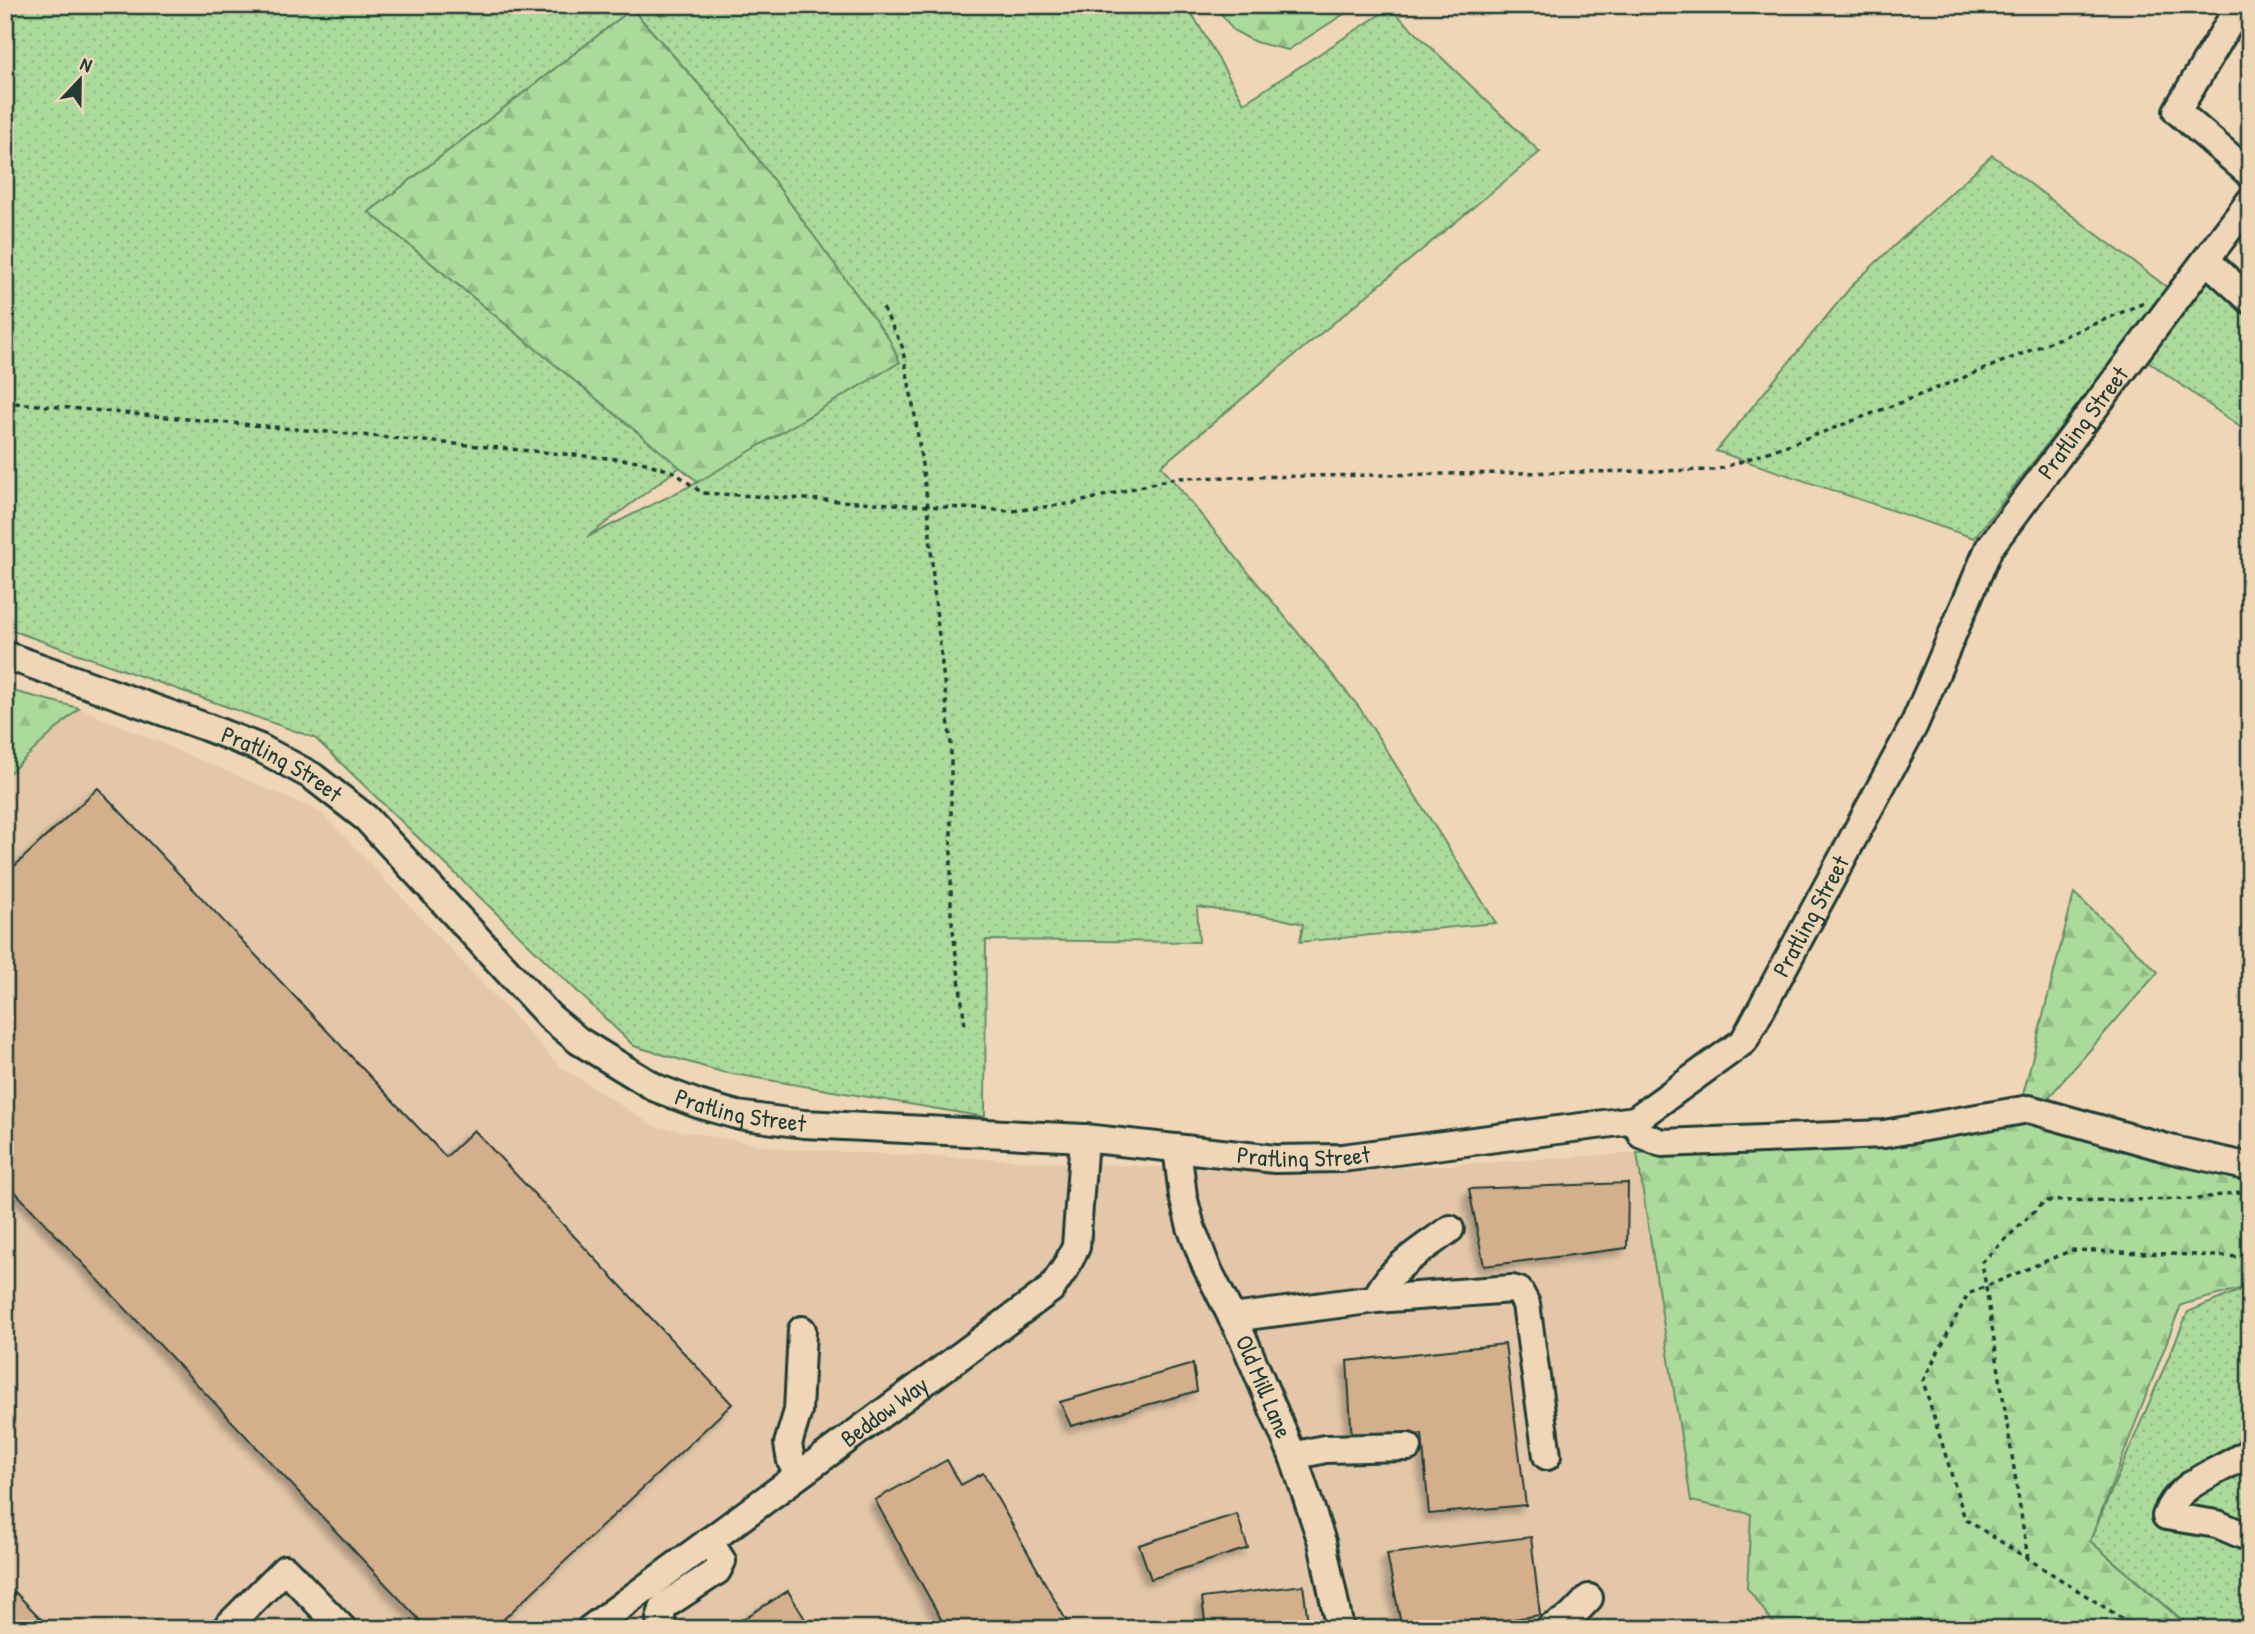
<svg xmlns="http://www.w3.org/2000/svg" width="2255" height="1634" viewBox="0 0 2255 1634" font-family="'Patrick Hand',sans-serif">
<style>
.built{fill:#e3c7a8}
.green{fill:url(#green-dots);stroke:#658c68;stroke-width:2;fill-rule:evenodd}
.forest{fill:url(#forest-firs);stroke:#658c68;stroke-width:2}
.building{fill:#d4af8c;stroke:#1f3d34;stroke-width:2;filter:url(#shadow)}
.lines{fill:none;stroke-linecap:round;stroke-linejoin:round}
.minor-casing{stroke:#1f3d34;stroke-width:32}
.path{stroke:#1f3d34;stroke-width:3.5;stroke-dasharray:5 5;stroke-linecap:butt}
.minor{stroke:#efd6b7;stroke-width:26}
.labels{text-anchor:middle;stroke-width:5;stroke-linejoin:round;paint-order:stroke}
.street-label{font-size:24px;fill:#1f3d34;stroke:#efd6b7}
</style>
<defs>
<pattern id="green-dots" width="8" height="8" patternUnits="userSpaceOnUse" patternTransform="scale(1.75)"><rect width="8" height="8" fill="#abdb9b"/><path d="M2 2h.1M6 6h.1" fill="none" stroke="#93bd86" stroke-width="1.8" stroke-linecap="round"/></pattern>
<pattern id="forest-firs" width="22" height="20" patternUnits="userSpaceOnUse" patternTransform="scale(1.75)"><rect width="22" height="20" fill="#abdb9b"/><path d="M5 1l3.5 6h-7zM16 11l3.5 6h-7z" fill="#93bd86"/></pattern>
<filter id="shadow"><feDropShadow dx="-5.5" dy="5.5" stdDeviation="3.5" flood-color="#0004"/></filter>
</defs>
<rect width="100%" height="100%" fill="#efd6b7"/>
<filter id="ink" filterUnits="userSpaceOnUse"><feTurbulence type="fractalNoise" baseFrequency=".0143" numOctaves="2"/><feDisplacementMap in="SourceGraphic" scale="14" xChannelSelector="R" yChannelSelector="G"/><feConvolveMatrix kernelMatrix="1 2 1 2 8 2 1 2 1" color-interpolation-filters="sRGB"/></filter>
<g filter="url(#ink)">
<path class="built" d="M5,689L79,708L321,812L561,1067L653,1126L785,1149L1301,1174L1637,1153L1691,1501L1751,1514L1975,1629H5Z"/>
<path class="green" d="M5,5H1187L1244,103L1390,8L1540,152L1161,466L1359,707L1496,923L1300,942L1303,924L1278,918L1197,907L1199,942L986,940L985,1117L722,1072L634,1046L315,738L5,628ZM632,9L726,115L698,482L587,537L680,467L369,212Z
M1992,155L2168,288L1974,538L1716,451L1854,283Z
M2218,267L2250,290V434L2145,359Z
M2250,1286V1629H2193L2090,1541L2188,1312Z"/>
<path class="forest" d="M1215,5H1358L1288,50L1255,42L1233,30Z
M632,9L726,115L889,339L900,362L698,482L369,212Z
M5,689L79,708L5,777Z
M2074,893L2158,972L2048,1098L2250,1178V1286L2181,1305L2090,1541L2191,1629H1778L1747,1588L1751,1514L1691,1501L1637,1153L1897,1140L2022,1099Z"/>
<path class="building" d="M98,788L446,1157L474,1130L732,1404L493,1629H428L5,1181V875Z
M1628,1183L1627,1248L1484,1266L1469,1189Z
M1505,1344L1526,1505L1429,1514L1422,1434L1352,1440L1347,1361Z
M1193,1364L1197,1391L1071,1426L1060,1402Z
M947,1460L961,1485L983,1473L1071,1629H924L941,1619L875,1500Z
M1237,1514L1248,1548L1151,1579L1139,1545Z
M1531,1537L1540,1615L1448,1629H1402L1387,1554Z
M1303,1585L1309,1629H1206L1202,1598Z
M788,1591L811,1629H727Z
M15,1592L43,1621L35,1629H5V1601Z"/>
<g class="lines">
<defs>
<g id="minor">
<path d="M2240,5L2177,111L2250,174"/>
<path d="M2206,260L2250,300"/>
<path id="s1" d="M5,655L206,727L260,748L312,776L366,818L550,1017L579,1041L656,1088L698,1104L737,1115L804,1124L1084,1138L1275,1159L1342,1158L1635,1120L1744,1041L1914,725L1989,548L2250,201"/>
<path d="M1635,1120L1642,1135L1662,1143L1884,1134L2029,1109L2174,1150L2250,1167"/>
<path id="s2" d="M1177,1148L1183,1196L1191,1227L1206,1266L1245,1343L1293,1456L1322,1542L1340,1629"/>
<path d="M1376,1299L1512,1289L1519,1291L1526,1304L1547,1456"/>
<path d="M1232,1318L1376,1299C1390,1267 1422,1250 1450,1229"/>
<path d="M2250,1451C2223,1472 2178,1480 2166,1516L2217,1524L2250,1538"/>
<path d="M1293,1456L1325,1449L1408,1447"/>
<path d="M798,1475L791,1461L788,1444L798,1411L802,1330"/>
<path d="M225,1629L285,1569L343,1629"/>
<path id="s3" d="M590,1629L1051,1289L1066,1267L1076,1247L1084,1138"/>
<path d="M664,1629L660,1619L664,1606L717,1571L722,1561L709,1541"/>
<path d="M1549,1629L1571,1617L1589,1598"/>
</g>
</defs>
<use href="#minor" class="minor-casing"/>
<path class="path" d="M883,308L902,346L915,416L928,506L934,591L951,745V914L965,1026
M5,402L639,461L674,472L702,493L1013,511L1075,503L1175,478L1716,470C1861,421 2003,362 2144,303
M2028,1559L1982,1262L2045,1201L2197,1199L2245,1191
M2139,1629L1965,1519L1923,1381L1968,1294L2072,1250L2243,1257L2250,1255"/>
<use href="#minor" class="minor"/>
</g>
</g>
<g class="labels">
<g class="street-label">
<text dy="8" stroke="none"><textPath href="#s1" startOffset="2628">Pratling Street</textPath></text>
<text dy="8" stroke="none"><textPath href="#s1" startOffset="298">Pratling Street</textPath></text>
<text dy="8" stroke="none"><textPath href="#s1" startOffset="2062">Pratling Street</textPath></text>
<text dy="8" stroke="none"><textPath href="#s1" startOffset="886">Pratling Street</textPath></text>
<text dy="8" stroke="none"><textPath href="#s1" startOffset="1452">Pratling Street</textPath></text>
<text dy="8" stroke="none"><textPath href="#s2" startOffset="256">Old Mill Lane</textPath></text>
<text dy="8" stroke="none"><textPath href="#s3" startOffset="366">Beddow Way</textPath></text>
</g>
</g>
<rect width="2255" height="1634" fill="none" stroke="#efd6b7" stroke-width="28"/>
<rect x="14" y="14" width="2227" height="1606" fill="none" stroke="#1f3d34" stroke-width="2.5" filter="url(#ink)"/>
<g transform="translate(80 80) rotate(22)" stroke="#efd6b7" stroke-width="5" paint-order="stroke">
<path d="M0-5L12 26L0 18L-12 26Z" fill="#1f3d34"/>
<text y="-10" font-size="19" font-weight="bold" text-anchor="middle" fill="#1f3d34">N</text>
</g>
</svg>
